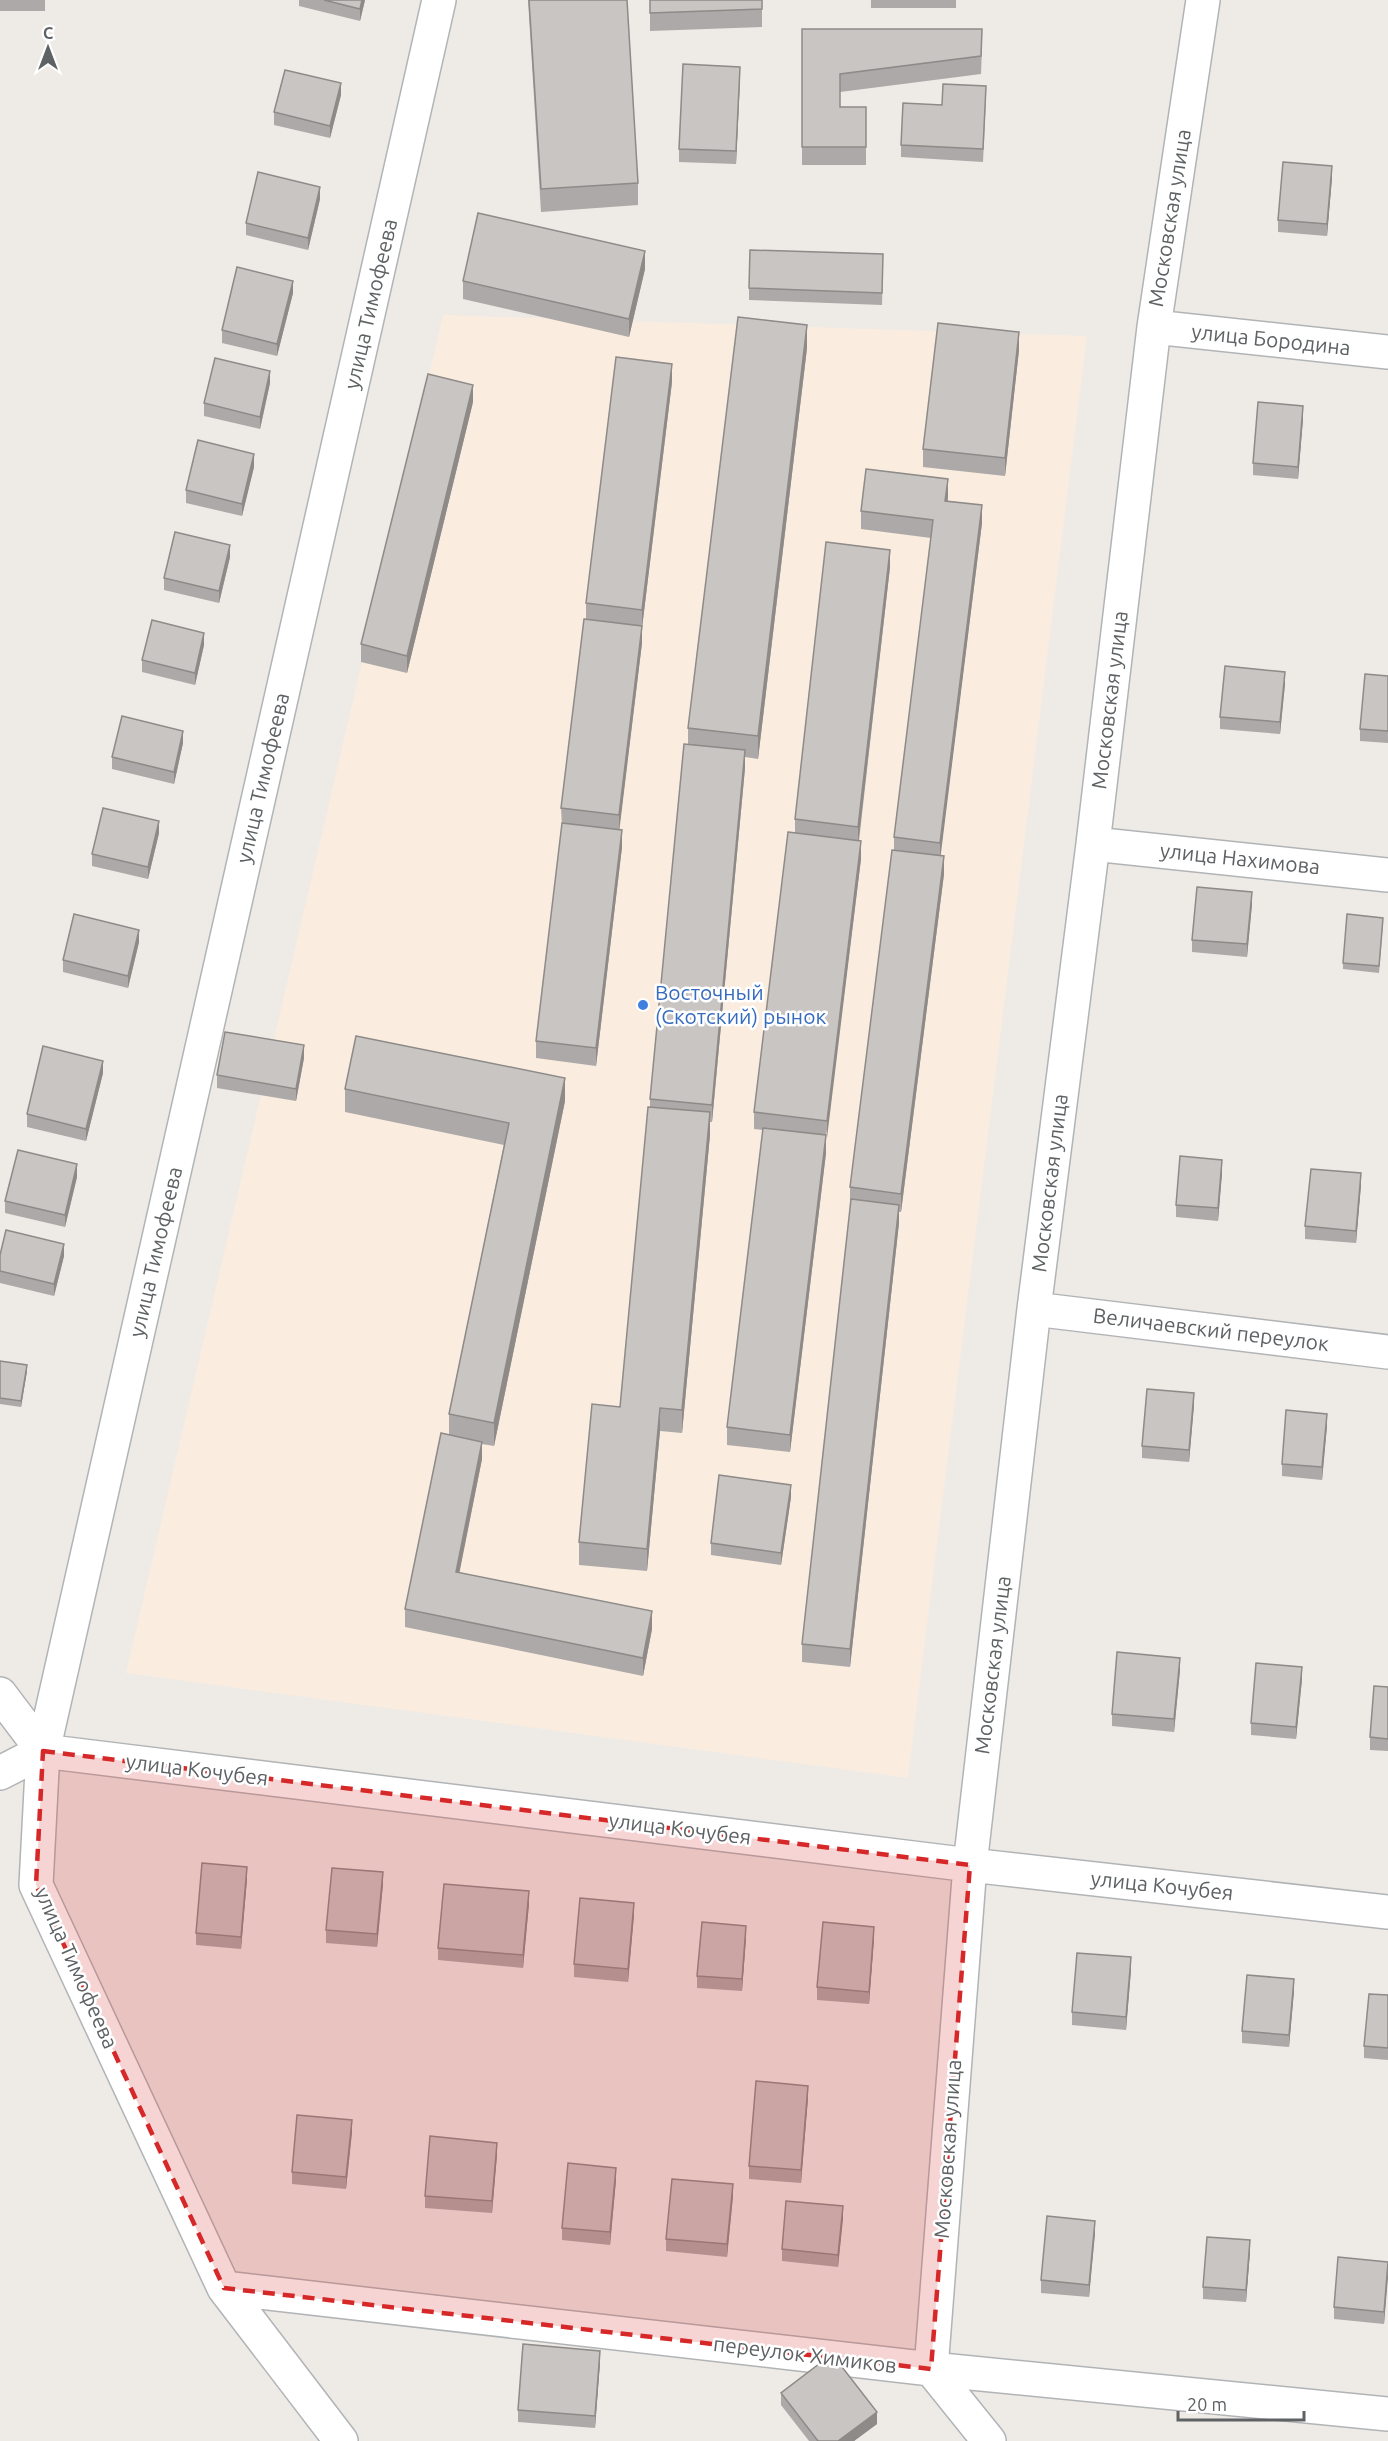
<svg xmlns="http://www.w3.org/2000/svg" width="1388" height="2441" viewBox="0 0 1388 2441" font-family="Ubuntu,sans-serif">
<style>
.commercial{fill:#faeddf}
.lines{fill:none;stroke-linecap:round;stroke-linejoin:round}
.street-casing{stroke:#b1b4b6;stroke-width:36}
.street{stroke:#fff;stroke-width:33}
.wall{fill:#ada9a8}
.shaded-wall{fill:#8d8a88}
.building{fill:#c9c5c3;stroke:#8d8a88;stroke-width:1.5}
.marked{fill:#d62828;fill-opacity:0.2;stroke:#d62828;stroke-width:4.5;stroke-dasharray:12 8;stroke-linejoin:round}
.shop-dot{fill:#3f7fe0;stroke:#fff;stroke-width:2}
.labels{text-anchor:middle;stroke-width:5;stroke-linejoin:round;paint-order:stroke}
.street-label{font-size:21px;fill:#5e6264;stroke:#fff}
.shop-label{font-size:21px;fill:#366cbe;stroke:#fff;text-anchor:start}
</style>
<rect width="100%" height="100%" fill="#eeeae6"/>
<path class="commercial" d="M443,315L1087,336L908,1778L126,1673Z"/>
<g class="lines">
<defs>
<path id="street" d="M1154,327L1388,352
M1093,844L1388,875
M1034,1309L1388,1352
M0,1694L43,1751L970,1865L1388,1912
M0,1773L43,1751
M224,2288L931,2369L1388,2414
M341,2441L224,2288L36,1885L43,1751L439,0
M989,2441L931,2369L970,1865L1034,1309L1093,844L1154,327L1203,0"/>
</defs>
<use href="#street" class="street-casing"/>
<use href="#street" class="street"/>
</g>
<path class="wall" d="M0,0H45V11H0Z
M299,0H365L360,21L299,6Z
M528,0H627L638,183V205L541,212Z
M650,0H762V27L650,31Z
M871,0H956V8H871Z
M802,29L982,47L981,74L840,92V107H866V165H802Z
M740,79L736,164L679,162V149Z
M341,95L330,138L274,125V112Z
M986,98L983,162L901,157V145L942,105Z
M1332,178L1327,236L1278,232V220Z
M320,199L308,250L246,235V223Z
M883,266L882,305L749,300V288Z
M645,269L629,337L463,299V281Z
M293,293L277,356L222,343V330Z
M807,348L758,759L745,757V768L712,1122H710V1135L682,1433L660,1431L647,1571L579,1565V1542L620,1407L650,1107V1099L688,744V728Z
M1019,350L1005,476L923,467V449Z
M672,382L642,628V643L619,829L622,847L596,1066L536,1058V1041L562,826L561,808L586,619V603Z
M270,383L260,429L204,416V403Z
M473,402L407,673L361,662V644Z
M1303,419L1298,479L1253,475V463Z
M254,467L242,516L186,503V490Z
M948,496V501L982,523L940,856L944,874L901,1212H899V1223L850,1667L802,1662V1644L851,1205H850V1187L894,850V837L931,538L861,529V511Z
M230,557L219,603L164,590V578Z
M890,567L859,841L861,859L826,1138V1153L790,1452L727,1445V1427L763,1130L754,1129V1112L795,833V819Z
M204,645L195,685L142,672V660Z
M1388,676V743L1360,741V729Z
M1285,684L1280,734L1220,729V717Z
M183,743L174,784L112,769V757Z
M159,833L148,879L92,866V854Z
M1252,904L1247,957L1192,952V940Z
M1383,924L1379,973L1343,969V963Z
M139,942L128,988L63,972V960Z
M304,1058L296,1101L217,1088V1075Z
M103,1073L86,1141L27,1127V1114Z
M345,1089L565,1101L494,1446L482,1444V1459L459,1572L652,1629L643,1676L405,1627V1609L449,1435V1414L504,1145L345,1112Z
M1222,1173L1218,1221L1176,1217V1205Z
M77,1177L65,1227L5,1213V1201Z
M1361,1185L1356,1243L1305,1239V1226Z
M0,1255L64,1256L54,1296L0,1283Z
M0,1361L27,1371L21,1407L0,1404Z
M1194,1405L1189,1462L1142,1458V1446Z
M1327,1426L1322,1480L1282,1476V1464Z
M791,1497L781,1565L711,1555V1543Z
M1180,1670L1174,1732L1112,1726V1714Z
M1302,1679L1296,1739L1251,1735V1723Z
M1388,1687V1751L1370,1750V1737Z
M247,1879L241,1949L196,1945V1933Z
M383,1884L377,1947L326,1943V1930Z
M529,1904L523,1968L438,1960V1948Z
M634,1915L628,1982L574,1977V1964Z
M746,1938L742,1991L697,1988V1976Z
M874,1939L869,2004L817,2000V1987Z
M1131,1970L1126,2030L1072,2025V2012Z
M1294,1991L1289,2047L1242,2043V2031Z
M1388,1995V2060L1364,2058V2046Z
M808,2098L801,2183L749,2179V2166Z
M352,2132L346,2189L292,2184V2172Z
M497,2155L492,2213L425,2208V2196Z
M616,2180L610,2245L562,2240V2228Z
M733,2196L727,2257L666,2251V2239Z
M843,2218L838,2267L782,2261V2249Z
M1095,2233L1089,2297L1041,2293V2280Z
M1250,2252L1246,2302L1203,2299V2287Z
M1388,2262L1384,2324L1334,2319V2307Z
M600,2363L595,2428L518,2422V2410Z
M781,2393L877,2424L854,2441H809L781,2405Z"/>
<path class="shaded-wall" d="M362,0H365L360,21V9Z
M740,67V79L736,164V151Z
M341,83V95L330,138V126Z
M1332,166V178L1327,236V224Z
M320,187V199L308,250V238Z
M645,251V269L629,337V319Z
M293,281V293L277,356V344Z
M807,325V348L758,759V736Z
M1019,332V350L1005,476V458Z
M672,364V382L642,628V610Z
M270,371V383L260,429V417Z
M473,385V402L407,673V656Z
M1303,406V419L1298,479V467Z
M254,454V467L242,516V504Z
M948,479V496L945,519V501Z
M982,505V523L940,861V843Z
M230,545V557L219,603V591Z
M890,550V567L858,845V827Z
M642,626V643L619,833V815Z
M204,633V645L195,685V673Z
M1285,672V684L1280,734V722Z
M183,731V743L174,784V772Z
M745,750V768L712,1122V1105Z
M159,821V833L148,879V867Z
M622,830V847L596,1066V1048Z
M861,841V859L827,1138V1121Z
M944,856V874L901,1212V1194Z
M1252,892V904L1247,957V944Z
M139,930V942L128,988V976Z
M304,1045V1058L296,1101V1089Z
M103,1061V1073L86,1141V1129Z
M565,1078V1101L494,1446V1423Z
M710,1112V1135L682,1433V1410Z
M826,1135V1153L790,1452V1435Z
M1222,1160V1173L1218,1221V1208Z
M77,1164V1177L65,1227V1215Z
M1361,1173V1185L1356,1243V1231Z
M899,1205V1223L850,1667V1649Z
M64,1244V1256L54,1296V1284Z
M27,1365V1371L21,1407V1401Z
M1194,1393V1405L1189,1462V1450Z
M660,1408V1431L647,1571V1549Z
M1327,1414V1426L1322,1480V1467Z
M482,1442V1459L456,1590V1572Z
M791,1485V1497L781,1565V1553Z
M652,1611V1629L643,1676V1658Z
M1180,1658V1670L1174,1732V1719Z
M1302,1667V1679L1296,1739V1727Z
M247,1867V1879L241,1949V1937Z
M383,1872V1884L377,1947V1934Z
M529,1891V1904L523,1968V1955Z
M634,1903V1915L628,1982V1969Z
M746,1926V1938L742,1991V1979Z
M874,1927V1939L869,2004V1992Z
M1131,1957V1970L1126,2030V2017Z
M1294,1979V1991L1289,2047V2035Z
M808,2086V2098L801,2183V2170Z
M352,2120V2132L346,2189V2177Z
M497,2143V2155L492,2213V2201Z
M616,2168V2180L610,2245V2232Z
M733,2184V2196L727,2257V2244Z
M843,2206V2218L838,2267V2255Z
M1095,2221V2233L1089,2297V2285Z
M1250,2240V2252L1246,2302V2290Z
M1388,2265V2278L1384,2324V2312Z
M600,2351V2363L595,2428V2416Z
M877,2412V2424L854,2441H838Z"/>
<path class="building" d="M324,0H362L360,9Z
M529,0H627L638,183L541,189Z
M650,0H762V9L650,13Z
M802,29H982L981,56L840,74V107H866V147H802Z
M683,64L740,67L736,151L679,149Z
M285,70L341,83L330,126L274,112Z
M943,84L986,86L983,149L901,145L903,103L942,105Z
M1283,162L1332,166L1327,224L1278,220Z
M258,172L320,187L308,238L246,223Z
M478,213L645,251L629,319L463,281Z
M750,250L883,254L882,293L749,288Z
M237,267L293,281L277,344L222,330Z
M738,317L807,325L758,736L688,728Z
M938,323L1019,332L1005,458L923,449Z
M616,357L672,364L642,610L586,603Z
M215,358L270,371L260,417L204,403Z
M428,374L473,385L407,656L361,644Z
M1258,402L1303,406L1298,467L1253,463Z
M198,440L254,454L242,504L186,490Z
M866,469L948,479L945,501L982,505L940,843L894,837L933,520L861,511Z
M175,532L230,545L219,591L164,578Z
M826,542L890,550L858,827L795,819Z
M584,619L642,626L619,815L561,808Z
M152,620L204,633L195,673L142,660Z
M1225,666L1285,672L1280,722L1220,717Z
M1365,674L1388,676V731L1360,729Z
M122,716L183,731L174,772L112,757Z
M684,744L745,750L712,1105L650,1099Z
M103,808L159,821L148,867L92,854Z
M562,823L622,830L596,1048L536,1041Z
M788,832L861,841L827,1121L754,1112Z
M892,850L944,856L901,1194L850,1187Z
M1197,887L1252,892L1247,944L1192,940Z
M74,914L139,930L128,976L63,960Z
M1347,914L1383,918L1379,966L1343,963Z
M225,1032L304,1045L296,1089L217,1075Z
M356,1036L565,1078L494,1423L449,1414L509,1123L345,1089Z
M43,1046L103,1061L86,1129L27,1114Z
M648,1107L710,1112L682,1410L660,1408L647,1549L579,1542L592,1404L620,1407Z
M763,1128L826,1135L790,1435L727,1427Z
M18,1150L77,1164L65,1215L5,1201Z
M1180,1156L1222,1160L1218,1208L1176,1205Z
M1311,1169L1361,1173L1356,1231L1305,1226Z
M851,1199L899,1205L850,1649L802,1644Z
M6,1230L64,1244L54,1284L0,1271V1255Z
M0,1361L27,1365L21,1401L0,1398Z
M1147,1389L1194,1393L1189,1450L1142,1446Z
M1286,1410L1327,1414L1322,1467L1282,1464Z
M441,1433L482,1442L456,1572L652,1611L643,1658L405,1609Z
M719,1475L791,1485L781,1553L711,1543Z
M1117,1652L1180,1658L1174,1719L1112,1714Z
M1256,1663L1302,1667L1296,1727L1251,1723Z
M1374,1686L1388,1687V1739L1370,1737Z
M202,1863L247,1867L241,1937L196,1933Z
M332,1868L383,1872L377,1934L326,1930Z
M444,1884L529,1891L523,1955L438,1948Z
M580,1898L634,1903L628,1969L574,1964Z
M702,1922L746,1926L742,1979L697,1976Z
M823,1922L874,1927L869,1992L817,1987Z
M1077,1953L1131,1957L1126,2017L1072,2012Z
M1247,1975L1294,1979L1289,2035L1242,2031Z
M1369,1994L1388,1995V2048L1364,2046Z
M756,2081L808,2086L801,2170L749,2166Z
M297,2115L352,2120L346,2177L292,2172Z
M430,2136L497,2143L492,2201L425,2196Z
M568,2163L616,2168L610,2232L562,2228Z
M672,2179L733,2184L727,2244L666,2239Z
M786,2201L843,2206L838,2255L782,2249Z
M1047,2216L1095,2221L1089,2285L1041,2280Z
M1207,2237L1250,2240L1246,2290L1203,2287Z
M1338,2257L1388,2262L1384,2312L1334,2307Z
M523,2344L600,2351L595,2416L518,2410Z
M832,2354L877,2412L838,2441H818L781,2393Z"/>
<path class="marked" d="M43,1751L970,1865L931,2369L224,2288L36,1885Z"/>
<circle class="shop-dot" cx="643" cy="1005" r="6"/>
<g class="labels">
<g class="street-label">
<text transform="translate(1170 218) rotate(-81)" y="7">Московская улица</text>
<text transform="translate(371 304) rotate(-77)" y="7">улица Тимофеева</text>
<text transform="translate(1271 340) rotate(6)" y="7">улица Бородина</text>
<text transform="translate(1110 700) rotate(-83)" y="7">Московская улица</text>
<text transform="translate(263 778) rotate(-77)" y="7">улица Тимофеева</text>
<text transform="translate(1240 859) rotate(6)" y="7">улица Нахимова</text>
<text transform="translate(1050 1183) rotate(-83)" y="7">Московская улица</text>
<text transform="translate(156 1252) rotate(-77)" y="7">улица Тимофеева</text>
<text transform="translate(1211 1330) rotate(7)" y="7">Величаевский переулок</text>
<text transform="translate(993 1665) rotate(-83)" y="7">Московская улица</text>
<text transform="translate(197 1770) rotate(7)" y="7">улица Кочубея</text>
<text transform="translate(680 1829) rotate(7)" y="7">улица Кочубея</text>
<text transform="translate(1162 1886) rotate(6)" y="7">улица Кочубея</text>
<text transform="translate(76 1968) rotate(66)" y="7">улица Тимофеева</text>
<text transform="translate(948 2149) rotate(-86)" y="7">Московская улица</text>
<text transform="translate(805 2355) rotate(7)" y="7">переулок Химиков</text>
</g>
<g class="shop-label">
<text x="655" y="1000">Восточный<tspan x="655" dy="24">(Скотский) рынок</tspan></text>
</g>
</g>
<g transform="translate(48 48)" stroke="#ffffff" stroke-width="4.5" paint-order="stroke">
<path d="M0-4.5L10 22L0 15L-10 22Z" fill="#5e6264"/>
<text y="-9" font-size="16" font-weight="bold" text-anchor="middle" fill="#5e6264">С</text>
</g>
<path d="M1178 2411v9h126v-9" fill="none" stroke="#5e6264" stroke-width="3"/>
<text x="1187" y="2411" font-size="18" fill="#5e6264" stroke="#ffffff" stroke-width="4.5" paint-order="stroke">20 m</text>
</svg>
